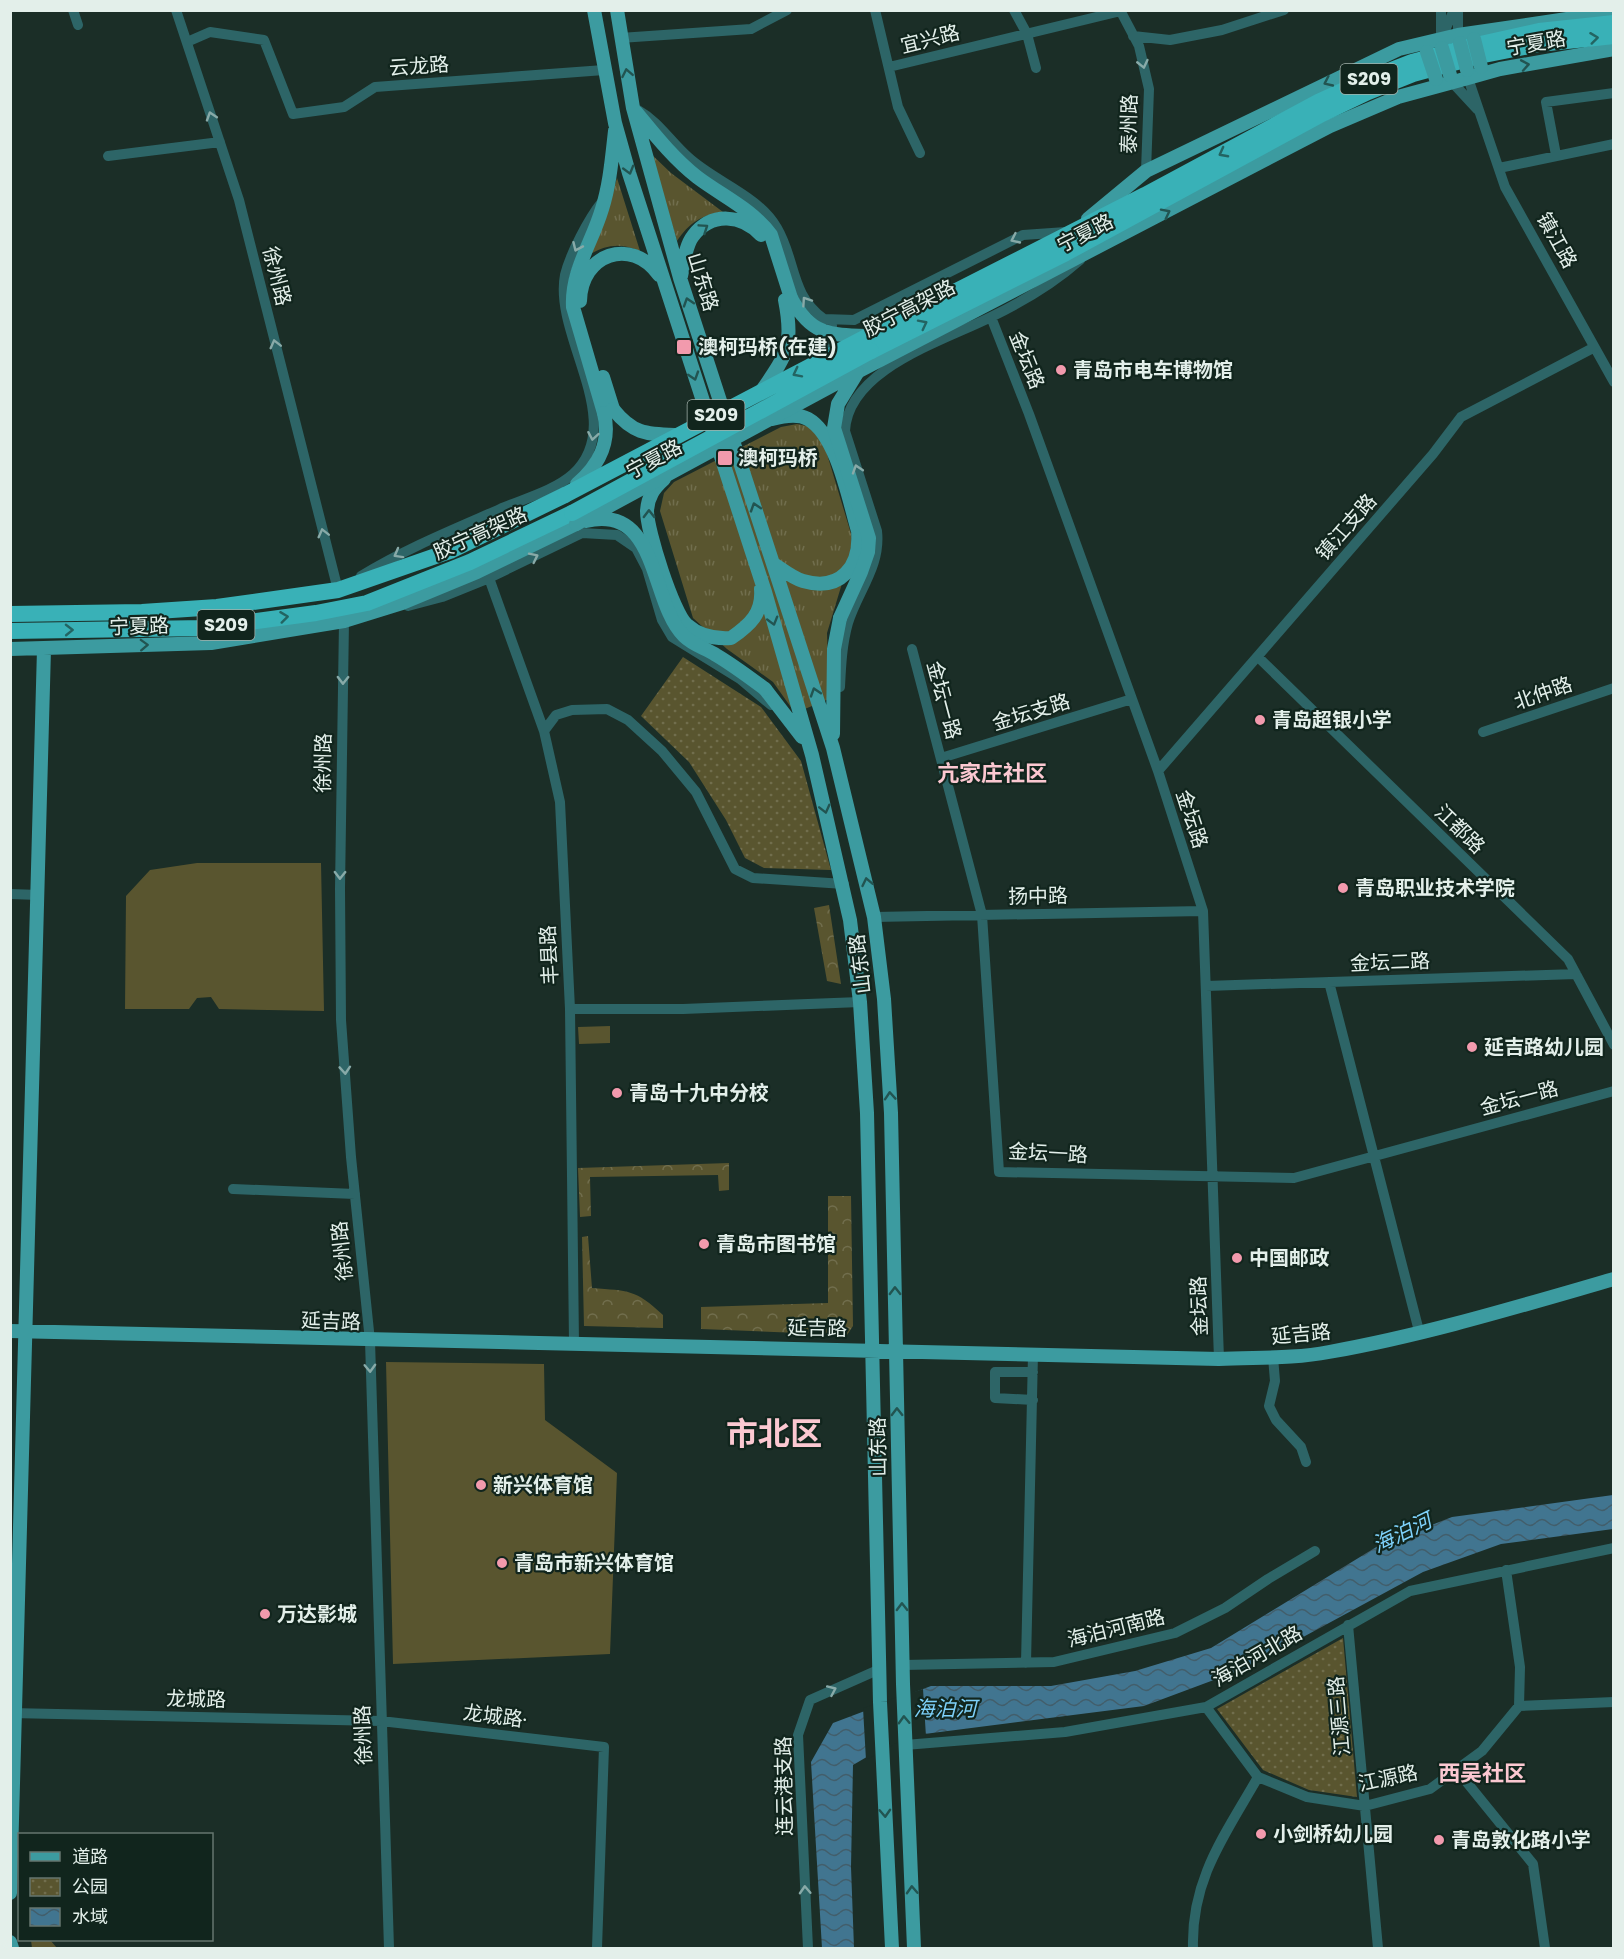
<svg xmlns="http://www.w3.org/2000/svg" width="1624" height="1959" viewBox="0 0 1624 1959" font-family="Poppins,'Noto Sans SC',sans-serif">
<style>
.grass{fill:url(#grass-tufts)}
.forest{fill:url(#forest-crowns)}
.park{fill:url(#park-dots)}
.pitch{fill:#59552f}
.water{fill:url(#water-waves)}
.pier{fill:#1b2e27}
.lines{fill:none;stroke-linecap:round;stroke-linejoin:round}
.minor{stroke:#2d6567;stroke-width:10}
.major{stroke:#3c9ba0;stroke-width:14}
.highway{stroke:#39b1b7;stroke-width:16}
.major-bridge{stroke:#3c9ba0;stroke-width:14}
.highway-bridge{stroke:#39b1b7;stroke-width:16}
.oneway{stroke:#236462}
.oneway2{stroke:#88aaa8}
.oneway3{stroke:#225451}
.poi-dot{fill:#f29aad;stroke:#11251d;stroke-width:2}
.labels{text-anchor:middle;stroke-width:4.5;stroke-linejoin:round;paint-order:stroke}
.shield{fill:#11251d;stroke:#a4b2ac;stroke-width:1.5}
.shield-label{font-size:18px;font-weight:bold;fill:#e3efea}
.street-label{font-size:20px;fill:#e3efea;stroke:#11251d}
.poi-label{font-size:20px;font-weight:bold;fill:#e3efea;stroke:#11251d;text-anchor:start}
.water-label{font-size:21px;font-style:italic;fill:#7ed1fa;stroke:#11251d}
.quarter-label{font-size:22px;font-weight:bold;fill:#fbc8d1;stroke:#11251d}
.town-label{font-size:32px;font-weight:bold;fill:#fbc8d1;stroke:#11251d}
</style>
<defs>
<pattern id="grass-tufts" width="24" height="20" patternUnits="userSpaceOnUse" patternTransform="scale(1.5)"><rect width="24" height="20" fill="#59552f"/><path d="M3 7l-1-3M5 7V3M7 7l1-3M15 17l-1-3M17 17v-4M19 17l1-3" fill="none" stroke="#716e4d"/></pattern>
<pattern id="forest-crowns" width="20" height="18" patternUnits="userSpaceOnUse" patternTransform="scale(1.5)"><rect width="20" height="18" fill="#59552f"/><path d="M2 6a3 3 0 1 1 6 0M12 15a3 3 0 1 1 6 0" fill="none" stroke="#716e4d"/></pattern>
<pattern id="park-dots" width="8" height="8" patternUnits="userSpaceOnUse" patternTransform="scale(1.5)"><rect width="8" height="8" fill="#59552f"/><path d="M2 2h.1M6 6h.1" fill="none" stroke="#716e4d" stroke-width="1.8" stroke-linecap="round"/></pattern>
<pattern id="water-waves" width="16" height="10" patternUnits="userSpaceOnUse" patternTransform="scale(1.5)"><rect width="16" height="10" fill="#417590"/><path d="M0 5q4-4 8 0t8 0" fill="none" stroke="#425e6b"/></pattern>
</defs>
<rect width="100%" height="100%" fill="#1b2e27"/>
<path class="grass" d="M649,152L671,173L723,212C701,215 689,223 677,241Z
M617,178L640,251C621,243 608,244 590,254L601,230Z
M797,424L812,427L824,444L852,537L850,557L827,633L829,699L795,713L773,682L727,649L693,618L660,511L664,493L674,482L781,427Z
M31,1940H50L57,1948H32Z"/>
<path class="forest" d="M829,905L841,984L827,981L814,908Z
M729,1163V1190L719,1191L718,1175L590,1177L591,1216L580,1217L578,1168Z
M828,1196H851L853,1326L847,1335L701,1329V1307L828,1303Z
M588,1236L592,1288C629,1291 635,1289 663,1315V1328L584,1326L582,1237Z"/>
<path class="park" d="M683,657L761,707L801,761L831,870L764,868L745,858L726,820L689,762L641,716Z
M1343,1638L1357,1797L1309,1790L1263,1770L1217,1709Z"/>
<path class="pitch" d="M197,863H321L324,1011L219,1009L211,997L197,998L189,1009H125L126,896L150,870Z
M610,1026V1043L579,1044L578,1027Z
M386,1362L544,1364L545,1420L617,1473L610,1654L393,1664Z"/>
<path class="water" d="M1613,1495V1529L1501,1544L1423,1572L1246,1668L1144,1706L901,1737L853,1765L851,1867L854,1948H822L811,1762L833,1723L931,1686H1051L1135,1671L1211,1648L1378,1546L1452,1517Z"/>
<path class="pier" d="M923,1689L926,1737L902,1740L866,1760L863,1708Z"/>
<g class="lines">
<path class="minor" d="M73,10L78,25
M176,10L239,200L338,590L342,587
M875,10L898,107L920,153
M1014,10L1027,34L1036,68
M1120,10L1139,46L1149,89L1146,171
M1441,10V33
M1458,10V35
M1133,36L1170,40L1222,30L1284,10
M620,38L751,29L787,10
M1441,39L1454,10
M187,42L210,32L264,40L293,114L344,107L375,87L604,70
M889,67L1121,11
M1468,78L1505,187L1614,382
M1452,82L1477,109
M638,110C659,122 670,141 688,157C715,182 758,195 777,228C796,260 790,295 824,319L854,320L1023,235L1066,232
M1556,155L1546,102L1614,93
M108,156L220,142
M1499,168L1614,144
M991,317L1029,414L1158,771L1203,911L1219,1359
M830,360L827,339L832,326
M361,576C405,549 452,530 500,509C523,499 554,491 573,474C629,422 553,337 565,275C570,254 589,218 602,202
M489,578L544,731L560,802L570,1009L574,1343
M408,606L442,597L489,578L582,533L617,535L636,548L647,569L662,620L672,637L740,679L771,705
M344,621L340,889L341,1020L351,1157L370,1341L389,1948
M912,649L982,915L999,1172L1294,1178L1614,1091
M1258,657L1568,959L1614,1045
M840,687C841,666 842,644 848,623C858,591 881,566 877,531L845,431C848,369 943,341 991,317C1022,302 1054,283 1080,260
M544,731L556,715L572,710L607,709L628,720L662,751L696,792L735,869L753,878L844,884
M1483,732L1614,688
M941,758L1132,699
M1158,771L1433,454L1461,417L1593,348
M10,894L39,895
M874,917L1203,911
M1329,982L1419,1331
M1206,986L1576,974
M570,1009H683L860,1002
M233,1189L355,1194
M1273,1357L1275,1381L1269,1406L1276,1420L1301,1447L1306,1462
M1033,1400L995,1398V1372H1033
M1348,1625L1378,1948
M1026,1663L1033,1354
M903,1665L1054,1662L1175,1633L1225,1608L1268,1579L1315,1551
M1519,1706L1614,1702
M1206,1707L1258,1777L1307,1797L1365,1806L1430,1789L1482,1751L1519,1706L1520,1667L1506,1570
M10,1713L381,1721L604,1747L597,1948
M905,1745L1065,1732L1206,1707L1410,1591L1614,1548
M1456,1769L1533,1864L1545,1948
M808,1948L798,1735L810,1700L880,1669
M1193,1948C1191,1879 1225,1835 1258,1777"/>
<path class="major" d="M594,10L615,123L629,173L765,592L812,755L850,920L860,1002L867,1113L880,1702L892,1948
M617,10L633,108L680,278L833,748L874,917L884,999L891,1113L903,1684L914,1948
M636,112C655,135 673,158 697,177C722,196 752,209 771,235L791,298
M1088,219L1146,171L1399,49L1458,35L1614,12
M681,276C684,264 685,246 693,236C712,211 742,215 761,235
M580,301C581,254 631,236 659,275
M857,372L1330,126L1398,97L1468,78L1500,69L1614,49
M603,377L613,409
M604,413L573,307C571,271 592,243 602,209C610,184 612,157 615,131
M772,419C783,416 797,413 808,419C837,435 849,501 858,531C861,566 841,592 803,581C793,578 783,570 774,564
M664,479C654,488 648,496 647,511C647,530 673,613 687,625C699,636 715,639 731,638C750,625 763,613 761,589
M10,649L211,643L344,621L402,603L477,572L576,524
M765,689L802,737
M833,734L834,649L840,618
M10,1331C413,1341 816,1348 1219,1359C1255,1357 1293,1359 1329,1352C1425,1335 1520,1306 1614,1279
M10,1893L44,649
M10,1942L12,1948"/>
<path class="highway" d="M868,336L1145,195L1318,102L1366,80L1412,62L1476,45L1539,31L1614,23
M871,351L1066,253L1322,114L1368,92L1413,74L1479,56L1539,44L1614,36
M10,614L142,612L217,607L338,590L450,551L565,495
M10,631L205,628L316,613L367,603L470,562L572,513"/>
<path class="major-bridge" d="M1474,39L1481,67
M1460,43L1467,70
M1442,48L1450,75
M1427,52L1436,79
M791,298C811,335 829,335 868,336
M761,392C787,354 794,346 785,300
M613,409C633,434 646,434 676,435
M577,484C599,465 611,443 604,413
M586,521C659,503 650,603 684,636C693,645 705,648 716,655C733,665 749,677 765,689
M576,524L857,372
M840,618L861,572L868,552L869,538L834,428L838,404L857,373"/>
<path class="highway-bridge" d="M565,495L868,336
M572,513L871,351"/>
</g>
<defs><path id="oneway-chevron" d="M-2-3.5L2.5 0L-2 3.5" fill="none" stroke-width="1.6" stroke-linecap="round" stroke-linejoin="round" transform="scale(1.5)"/></defs>
<g class="oneway">
<use href="#oneway-chevron" transform="translate(1594 38) rotate(-7)"/>
<use href="#oneway-chevron" transform="translate(1223 153) rotate(152)"/>
<use href="#oneway-chevron" transform="translate(923 324) rotate(-27)"/>
<use href="#oneway-chevron" transform="translate(797 373) rotate(153)"/>
<use href="#oneway-chevron" transform="translate(284 617) rotate(-7)"/>
<use href="#oneway-chevron" transform="translate(69 630) rotate(-1)"/>
</g>
<g class="oneway2">
<use href="#oneway-chevron" transform="translate(1143 64) rotate(77)"/>
<use href="#oneway-chevron" transform="translate(211 116) rotate(-108)"/>
<use href="#oneway-chevron" transform="translate(1015 239) rotate(155)"/>
<use href="#oneway-chevron" transform="translate(577 247) rotate(114)"/>
<use href="#oneway-chevron" transform="translate(806 301) rotate(-124)"/>
<use href="#oneway-chevron" transform="translate(275 344) rotate(-104)"/>
<use href="#oneway-chevron" transform="translate(593 436) rotate(100)"/>
<use href="#oneway-chevron" transform="translate(857 469) rotate(-108)"/>
<use href="#oneway-chevron" transform="translate(323 533) rotate(-104)"/>
<use href="#oneway-chevron" transform="translate(398 554) rotate(151)"/>
<use href="#oneway-chevron" transform="translate(534 557) rotate(-26)"/>
<use href="#oneway-chevron" transform="translate(343 680) rotate(91)"/>
<use href="#oneway-chevron" transform="translate(340 875) rotate(91)"/>
<use href="#oneway-chevron" transform="translate(345 1070) rotate(86)"/>
<use href="#oneway-chevron" transform="translate(370 1368) rotate(88)"/>
<use href="#oneway-chevron" transform="translate(832 1690) rotate(-24)"/>
<use href="#oneway-chevron" transform="translate(805 1890) rotate(-93)"/>
</g>
<g class="oneway3">
<use href="#oneway-chevron" transform="translate(1525 65) rotate(-10)"/>
<use href="#oneway-chevron" transform="translate(627 73) rotate(-101)"/>
<use href="#oneway-chevron" transform="translate(1328 82) rotate(155)"/>
<use href="#oneway-chevron" transform="translate(629 170) rotate(74)"/>
<use href="#oneway-chevron" transform="translate(1166 213) rotate(-27)"/>
<use href="#oneway-chevron" transform="translate(704 228) rotate(-34)"/>
<use href="#oneway-chevron" transform="translate(688 302) rotate(-108)"/>
<use href="#oneway-chevron" transform="translate(694 376) rotate(72)"/>
<use href="#oneway-chevron" transform="translate(755 507) rotate(-108)"/>
<use href="#oneway-chevron" transform="translate(649 514) rotate(-91)"/>
<use href="#oneway-chevron" transform="translate(773 621) rotate(74)"/>
<use href="#oneway-chevron" transform="translate(144 645) rotate(-2)"/>
<use href="#oneway-chevron" transform="translate(815 692) rotate(-108)"/>
<use href="#oneway-chevron" transform="translate(825 809) rotate(76)"/>
<use href="#oneway-chevron" transform="translate(867 882) rotate(-102)"/>
<use href="#oneway-chevron" transform="translate(890 1096) rotate(-94)"/>
<use href="#oneway-chevron" transform="translate(895 1291) rotate(-91)"/>
<use href="#oneway-chevron" transform="translate(897 1412) rotate(-91)"/>
<use href="#oneway-chevron" transform="translate(902 1607) rotate(-91)"/>
<use href="#oneway-chevron" transform="translate(904 1720) rotate(-92)"/>
<use href="#oneway-chevron" transform="translate(885 1813) rotate(87)"/>
<use href="#oneway-chevron" transform="translate(912 1890) rotate(-93)"/>
</g>
<g class="poi-dot">
<rect x="676" y="339" width="16" height="16" rx="3"/>
<circle cx="1061" cy="370" r="6"/>
<rect x="717" y="450" width="16" height="16" rx="3"/>
<circle cx="1260" cy="720" r="6"/>
<circle cx="1343" cy="888" r="6"/>
<circle cx="1472" cy="1047" r="6"/>
<circle cx="617" cy="1093" r="6"/>
<circle cx="704" cy="1244" r="6"/>
<circle cx="1237" cy="1258" r="6"/>
<circle cx="481" cy="1485" r="6"/>
<circle cx="502" cy="1563" r="6"/>
<circle cx="265" cy="1614" r="6"/>
<circle cx="1261" cy="1834" r="6"/>
<circle cx="1439" cy="1840" r="6"/>
</g>
<g class="labels">
<g class="shield">
<rect x="1340.5" y="64" width="57" height="30" rx="4.5"/>
<rect x="687.5" y="400" width="57" height="30" rx="4.5"/>
<rect x="197.5" y="610" width="57" height="30" rx="4.5"/>
</g>
<g class="shield-label">
<text x="1369" y="85">S209</text>
<text x="716" y="421">S209</text>
<text x="226" y="631">S209</text>
</g>
<g class="street-label">
<text transform="translate(930 39) rotate(-14)" y="7">宜兴路</text>
<text transform="translate(1536 43) rotate(-10)" y="7">宁夏路</text>
<text transform="translate(419 66) rotate(-4)" y="7">云龙路</text>
<text transform="translate(1129 124) rotate(-89)" y="7">泰州路</text>
<text transform="translate(1085 233) rotate(-27)" y="7">宁夏路</text>
<text transform="translate(1557 240) rotate(61)" y="7">镇江路</text>
<text transform="translate(277 276) rotate(76)" y="7">徐州路</text>
<text transform="translate(703 282) rotate(73)" y="7">山东路</text>
<text transform="translate(909 308) rotate(-27)" y="7">胶宁高架路</text>
<text transform="translate(1027 360) rotate(68)" y="7">金坛路</text>
<text transform="translate(654 459) rotate(-28)" y="7">宁夏路</text>
<text transform="translate(1346 527) rotate(-49)" y="7">镇江支路</text>
<text transform="translate(480 533) rotate(-24)" y="7">胶宁高架路</text>
<text transform="translate(139 626) rotate(-2)" y="7">宁夏路</text>
<text transform="translate(1543 693) rotate(-19)" y="7">北仲路</text>
<text transform="translate(944 700) rotate(75)" y="7">金坛一路</text>
<text transform="translate(1031 712) rotate(-17)" y="7">金坛支路</text>
<text transform="translate(323 763) rotate(-89)" y="7">徐州路</text>
<text transform="translate(1192 819) rotate(72)" y="7">金坛路</text>
<text transform="translate(1460 829) rotate(44)" y="7">江都路</text>
<text transform="translate(1038 896) rotate(-1)" y="7">扬中路</text>
<text transform="translate(549 955) rotate(-93)" y="7">丰县路</text>
<text transform="translate(1390 962) rotate(-2)" y="7">金坛二路</text>
<text transform="translate(860 964) rotate(-97)" y="7">山东路</text>
<text transform="translate(1519 1098) rotate(-15)" y="7">金坛一路</text>
<text transform="translate(1048 1153) rotate(3)" y="7">金坛一路</text>
<text transform="translate(342 1251) rotate(-96)" y="7">徐州路</text>
<text transform="translate(1199 1306) rotate(-92)" y="7">金坛路</text>
<text transform="translate(331 1321) rotate(2)" y="7">延吉路</text>
<text transform="translate(817 1328) rotate(1)" y="7">延吉路</text>
<text transform="translate(1301 1334) rotate(-5)" y="7">延吉路</text>
<text transform="translate(878 1447) rotate(-91)" y="7">山东路</text>
<text transform="translate(1116 1628) rotate(-14)" y="7">海泊河南路</text>
<text transform="translate(1257 1656) rotate(-30)" y="7">海泊河北路</text>
<text transform="translate(196 1699) rotate(1)" y="7">龙城路</text>
<text transform="translate(495 1716) rotate(7)" y="7">龙城路·</text>
<text transform="translate(1339 1716) rotate(-95)" y="7">江源三路</text>
<text transform="translate(363 1735) rotate(-92)" y="7">徐州路</text>
<text transform="translate(1388 1778) rotate(-12)" y="7">江源路</text>
<text transform="translate(784 1786) rotate(-91)" y="7">连云港支路</text>
</g>
<g class="poi-label">
<text x="698" y="354">澳柯玛桥(在建)</text>
<text x="1073" y="377">青岛市电车博物馆</text>
<text x="738" y="465">澳柯玛桥</text>
<text x="1272" y="727">青岛超银小学</text>
<text x="1355" y="895">青岛职业技术学院</text>
<text x="1484" y="1054">延吉路幼儿园</text>
<text x="629" y="1100">青岛十九中分校</text>
<text x="716" y="1251">青岛市图书馆</text>
<text x="1249" y="1265">中国邮政</text>
<text x="493" y="1492">新兴体育馆</text>
<text x="514" y="1570">青岛市新兴体育馆</text>
<text x="277" y="1621">万达影城</text>
<text x="1273" y="1841">小剑桥幼儿园</text>
<text x="1451" y="1847">青岛敦化路小学</text>
</g>
<g class="water-label">
<text transform="translate(1402 1533) rotate(-26)" y="7">海泊河</text>
<text x="945" y="1716">海泊河</text>
</g>
<g class="quarter-label">
<text x="992" y="781">亢家庄社区</text>
<text x="1482" y="1781">西吴社区</text>
</g>
<g class="town-label">
<text x="774" y="1445">市北区</text>
</g>
</g>
<rect width="1624" height="1959" fill="none" stroke="#e3efea" stroke-width="24"/>
<rect x="18" y="1833" width="195" height="108" fill="#11251d" stroke="#65766f" stroke-width="1.5"/>
<rect x="30" y="1852" width="30" height="9" fill="#3c9ba0" stroke="#65766f" stroke-width="1.5"/>
<text x="72" y="1863" font-size="18" fill="#e3efea">道路</text>
<rect x="30" y="1878" width="30" height="18" fill="url(#park-dots)" stroke="#65766f" stroke-width="1.5"/>
<text x="72" y="1893" font-size="18" fill="#e3efea">公园</text>
<rect x="30" y="1908" width="30" height="18" fill="url(#water-waves)" stroke="#65766f" stroke-width="1.5"/>
<text x="72" y="1923" font-size="18" fill="#e3efea">水域</text>
</svg>
